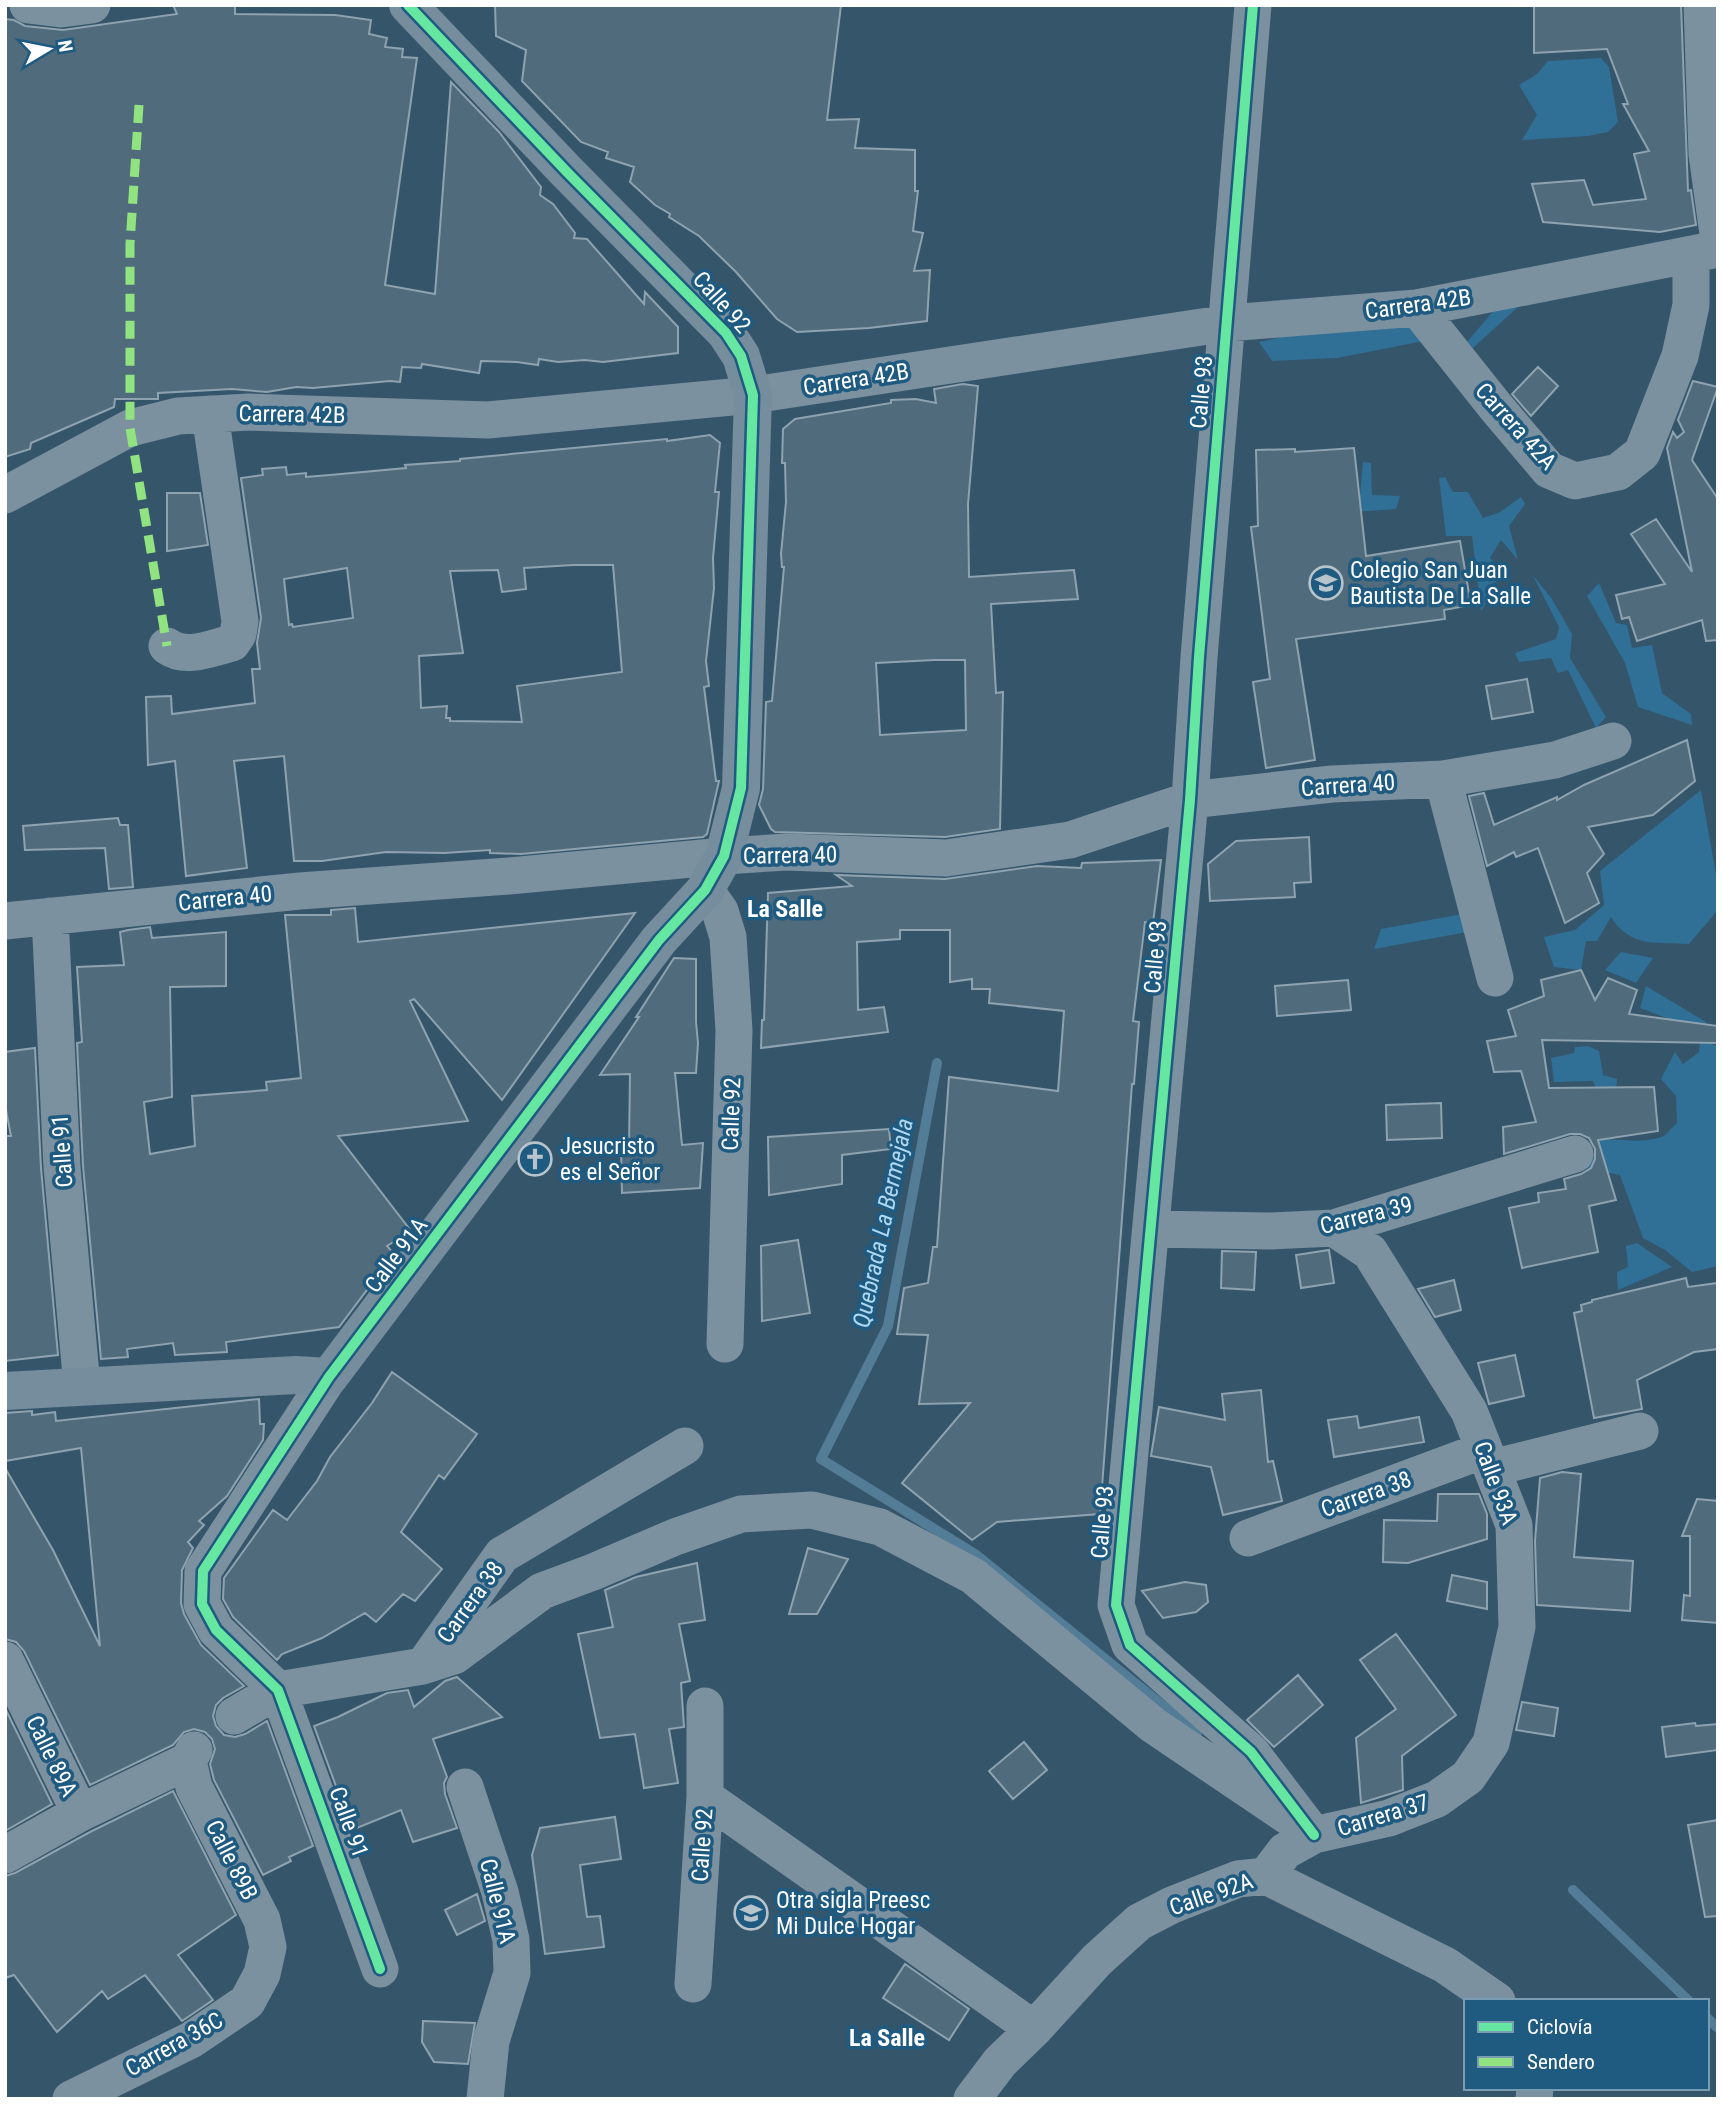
<svg xmlns="http://www.w3.org/2000/svg" width="1723" height="2104" viewBox="0 0 1723 2104" font-family="'Roboto Condensed',sans-serif">
<style>
.green{fill:#306f96}
.lines{fill:none;stroke-linecap:round;stroke-linejoin:round}
.stream{stroke:#537c97;stroke-width:10}
.building{fill:#506b7c;stroke:#8ea2af;stroke-width:2;fill-rule:evenodd}
.street{stroke:#7b91a0;stroke-width:37}
.secondary{stroke:#768d9d;stroke-width:38}
.quiet{stroke:#91e382;stroke-width:9;stroke-dasharray:18 9;stroke-linecap:butt}
.cycleway-casing{stroke:#1f5a80;stroke-width:15}
.cycleway{stroke:#66e7a1;stroke-width:10}
.labels{text-anchor:middle;stroke-width:7;stroke-linejoin:round;paint-order:stroke}
.street-label{font-size:23px;fill:#fff;stroke:#1f5a80}
.poi-label{font-size:23px;fill:#fff;stroke:#1f5a80;text-anchor:start}
.neighbourhood-label{font-size:24px;font-weight:bold;fill:#fff;stroke:#1f5a80}
.water-label{font-size:24px;font-style:italic;fill:#afd8f0;stroke:#1f5a80}
</style>
<rect width="100%" height="100%" fill="#35556a"/>
<path class="green" d="M1601,58L1609,67L1618,122L1608,132L1588,136L1522,140L1537,115L1519,85L1537,74L1548,61Z
M1519,306L1473,348L1467,342L1495,309Z
M1345,323H1414L1424,341L1337,358L1272,361L1259,342Z
M1363,462L1371,463L1372,495L1400,496L1396,509L1271,518L1272,492L1360,495Z
M1445,477L1453,492H1468L1483,518L1500,512L1521,497L1525,504L1509,526L1518,560L1501,540L1490,558L1507,576L1492,584L1489,599L1481,611L1472,536H1446L1439,478Z
M1532,574L1552,599L1572,634L1570,658L1606,717L1596,728L1568,670L1558,673L1551,658L1519,662L1515,653L1556,639L1559,627Z
M1599,583L1616,623L1627,625L1632,648L1652,645L1662,693L1691,714L1692,725L1638,707L1625,663L1587,596Z
M1701,790L1718,886V910L1689,944C1657,942 1630,948 1611,917L1597,941H1586L1581,970L1554,967L1544,937L1575,930L1604,905L1600,871Z
M1473,912V931L1374,949L1381,929Z
M1621,952L1653,958L1636,983L1605,970Z
M1646,986L1706,1022L1712,1044L1718,1046V1266L1692,1272L1665,1250L1643,1238L1620,1175L1585,1168L1583,1158L1600,1152L1597,1139C1616,1138 1649,1145 1665,1135C1669,1132 1673,1126 1677,1123L1676,1096L1661,1079L1675,1052L1683,1064L1699,1052L1701,1031L1640,1008Z
M1588,1046L1599,1051L1603,1075L1617,1079L1616,1093L1597,1092L1593,1081L1554,1082L1551,1058L1574,1053L1575,1047Z
M1637,1243L1672,1267L1618,1290L1617,1272L1628,1267L1626,1246Z"/>
<g class="lines">
<path class="stream" d="M937,1063L888,1326L821,1459L975,1554L1197,1733
M1573,1890L1689,2001
M1707,2018L1718,2028"/>
</g>
<path class="building" d="M173,5H235V14L335,15L371,20L369,34L387,38L385,47L403,49L402,57L417,58L385,285L435,294L451,82L499,132L541,187L540,195L553,204L575,233L574,238L587,239L644,304L645,292L678,327V353L603,362L585,360L558,362L539,359L538,365L517,362L481,361L479,373L422,364L421,368L402,367L400,382L390,381L313,388L296,387L267,392L232,389L158,393V399H115L114,407L31,443L30,449L5,457V19L14,20L25,26L63,30L177,14Z
M495,5H841L827,120L859,119L855,148L915,150V191H918L913,231L923,233L914,271L930,270L927,321L869,328L797,332L777,319L736,272L699,236L669,217L670,214L655,205L630,182L634,167L606,158L608,152L581,142L522,81L526,50L496,36Z
M1681,5L1688,191L1691,190L1696,225L1660,232L1543,222L1532,184L1584,180L1593,205L1646,199L1634,154L1649,151L1623,104H1628L1607,49L1534,53V6Z
M1538,367L1558,386L1531,416L1512,394Z
M1693,381L1718,387L1692,460L1718,499V640L1706,641L1702,620L1637,641L1629,617L1622,619L1616,595L1665,584L1631,534L1656,519L1692,572L1667,448L1673,432L1677,438L1684,432L1678,420Z
M963,384L978,386L968,504L969,577L1074,570L1078,599L991,604L996,693L1003,692L1000,829L945,837L775,832L771,829L759,805L763,789L766,702L772,701L784,567H782L781,554L786,502L785,463H782L783,429L795,419L891,403V400L916,399L936,403L934,389ZM934,660H965L966,730L880,735L876,663Z
M710,435L720,443L715,492H719L713,558L714,588L706,661L709,686L704,687L716,781H719L707,834L703,837L521,854L490,853V850L444,853L386,852L322,861H294L284,756L234,761L247,868L186,876L175,761L148,765L146,697L171,696L172,714L255,703L252,669H260L257,643L261,618L241,478L263,475L262,469L286,467L287,475L306,473V477L330,475L406,468L405,465L460,461V459L667,439V441ZM573,565H613L622,672L517,686L522,722L450,721V718H446L447,706L421,708L419,656L463,653L450,571L498,570L502,592L526,589L524,568ZM347,568L353,618L293,627L292,624L289,625L284,579Z
M1354,448L1366,556L1460,541L1471,605L1444,610L1445,619L1296,639L1315,760L1266,768L1253,682L1270,679L1251,527L1258,526L1256,450L1295,449V452Z
M167,493H200L208,545L167,551Z
M1527,679L1533,712L1492,719L1486,686Z
M1687,740L1695,781L1653,815L1588,827L1604,854L1587,873L1599,903L1565,923L1538,848L1516,857L1514,852L1487,866L1469,796L1484,793L1494,825L1557,797V800L1584,785Z
M118,818L120,825H128L133,887L109,889L105,848L25,850L23,826Z
M1309,837L1311,882L1294,883L1295,897L1210,901L1208,864L1236,841Z
M1161,860L1153,923L1145,922L1133,1021L1139,1022L1134,1084H1132L1100,1514L997,1522L972,1540L902,1483L970,1403L919,1404L928,1335L897,1334L904,1288L928,1283L933,1247H937L949,1077L1058,1091L1064,1011L989,1003L990,989H972V979L950,982V930H900V939L857,942L858,1010L884,1007L888,1032L761,1048L762,1020H764L768,893L852,886L836,875L945,879L1037,866L1081,868L1082,863Z
M355,908L358,942L635,913L502,1100L414,999L410,1001L468,1121L338,1136L411,1231L387,1246L394,1254L339,1327L226,1342L227,1352L175,1355L173,1343L127,1349L128,1357L101,1359L83,1166L77,1043L82,1042L77,967L124,965L120,932L128,930L150,927L152,938L226,932V986L170,987L172,1097L144,1102L150,1154L195,1146L192,1096L267,1090L266,1082L301,1078L285,915H331V910Z
M674,958L696,959V1022L698,1043L696,1073H675L682,1145L703,1143L700,1188L622,1193L621,1148L629,1147L630,1074L600,1075L639,1017H636Z
M1581,970L1595,1000L1608,978L1637,990L1629,1014L1718,1026V1043L1542,1040L1549,1088L1654,1087L1658,1131L1598,1140L1616,1200L1589,1206L1598,1252L1522,1268L1509,1208L1539,1202L1538,1193L1566,1189L1564,1179L1581,1174L1591,1168L1595,1159V1149L1589,1138L1580,1134H1570L1504,1154L1503,1127L1536,1122L1521,1071L1494,1072L1487,1041L1516,1036L1508,1010L1544,996L1541,980Z
M1348,980L1351,1010L1277,1016L1275,986Z
M35,1048L41,1168L58,1355L5,1361V1136H11L5,1105V1052Z
M1441,1103L1442,1138L1387,1140L1386,1105Z
M889,1129L891,1149L842,1155V1184L769,1195L768,1137Z
M798,1240L810,1313L762,1321L761,1246Z
M1329,1250L1334,1283L1301,1288L1296,1255Z
M1222,1251L1256,1252L1254,1290L1221,1288Z
M1686,1278L1688,1287L1718,1283V1349L1694,1352L1637,1380L1642,1409L1594,1418L1574,1313L1582,1311L1581,1305L1592,1302V1300Z
M1454,1280L1461,1310L1435,1317L1418,1289Z
M1515,1355L1524,1396L1489,1404L1478,1363Z
M392,1372L477,1434L444,1479L439,1475L401,1532L442,1569L415,1601L403,1594L376,1622L365,1613L322,1638L282,1654L277,1660L233,1617L223,1599L224,1578L273,1510L287,1520L317,1481L330,1457L372,1403Z
M1261,1390L1268,1462L1273,1461L1282,1501L1223,1515L1211,1467L1151,1456L1159,1407L1225,1420L1222,1394Z
M259,1399L260,1424H264L263,1440L227,1496L199,1521L204,1525L188,1542L193,1548L182,1570L181,1603L184,1614L201,1645L244,1686L223,1698L216,1705L213,1716L216,1726L224,1735L235,1737L245,1734L267,1721L313,1846L289,1857L291,1861L263,1875L214,1780L210,1764L215,1749L212,1739L205,1732L194,1729L184,1732L173,1745L90,1785L24,1651L16,1642L5,1639V1468L53,1550L100,1646L81,1448L5,1461V1413L32,1411V1415L55,1412L56,1421Z
M1357,1416L1359,1428L1419,1417L1424,1442L1334,1457L1328,1420Z
M1562,1472L1581,1474L1574,1557L1633,1561L1630,1611L1537,1605L1535,1541L1540,1478Z
M1438,1494H1479L1487,1514V1539L1408,1563L1383,1562L1384,1520L1437,1521Z
M1697,1499L1718,1501V1623L1682,1620L1684,1595L1690,1596V1536H1682Z
M808,1548L848,1559L817,1614H789Z
M697,1563L705,1620L679,1624L690,1681L681,1683L684,1727L669,1729L678,1783L644,1788L635,1734L600,1738L578,1634L613,1627L605,1590L636,1577Z
M1452,1575L1487,1582V1609L1447,1601Z
M1185,1582L1206,1585L1208,1602L1196,1612L1163,1618L1142,1591Z
M1396,1634L1456,1715L1402,1756L1403,1790L1361,1803L1356,1738L1396,1709L1360,1660Z
M1298,1675L1323,1705L1274,1747L1247,1720Z
M457,1677L502,1717L433,1739L447,1777L444,1783L445,1794L457,1828L413,1842L401,1810L352,1830L314,1726L338,1717L387,1693L408,1690L414,1707L445,1681Z
M1522,1702L1558,1708L1554,1736L1516,1730Z
M5,1708L52,1804L5,1831Z
M1695,1723L1696,1726L1718,1724V1750L1666,1757L1662,1727Z
M1024,1742L1047,1770L1013,1799L989,1771Z
M173,1791L236,1915L178,1955L213,2000L182,2021L145,1975L108,1999L102,1991L57,2032L14,1975L5,1978V1876L15,1873L90,1832Z
M615,1817L621,1859L580,1865L587,1917L600,1916L604,1947L545,1954L532,1855L540,1828Z
M1718,1820V1916L1705,1917L1688,1825Z
M477,1894L485,1921L457,1935L445,1910Z
M905,1964L969,2009L949,2040L883,1998Z
M423,2021L475,2023L468,2064L434,2062L422,2042Z"/>
<g class="lines">
<path class="street" d="M28,5L61,9L92,5
M1253,5L1199,657L1190,800L1116,1605L1130,1645L1251,1752L1314,1835
M1702,5L1707,154L1718,234
M1417,308L1495,406L1549,470L1575,481L1618,472L1642,453L1680,356L1691,305V255
M5,495L130,428L178,416L249,412L488,420L753,395L1228,323L1417,308L1718,249
M167,646C186,660 211,648 232,643L238,634L240,621L210,414
M1443,779L1495,978
M705,890L720,911L728,937L734,1030L725,1344
M50,916L62,1167L82,1386
M5,921L300,891L509,876L724,856L787,852L946,858L1070,840L1190,800L1332,784L1443,779L1555,760L1613,741
M1151,1229L1269,1231L1334,1228L1575,1154
M329,1377L203,1571L202,1604L216,1630L278,1690L380,1969
M1492,1468L1640,1431
M1248,1538L1484,1450
M5,1660L80,1813
M424,1665L502,1555L685,1446
M234,1716L278,1690L423,1666L454,1656L542,1591L593,1572L675,1537L741,1514L812,1510L880,1527L973,1576L1153,1725L1289,1817
M465,1787L500,1892L511,1940L512,1973L491,2041L485,2099
M705,1797L1034,2029
M5,1855L80,1813L188,1761
M1266,1876L1285,1851L1314,1835L1389,1818L1437,1799L1468,1777L1491,1743L1517,1627L1514,1525L1469,1411L1370,1252L1334,1228
M693,1984L705,1797V1706
M71,2099L191,2040L247,2002L262,1974L268,1947L262,1920L194,1787L188,1761L194,1750
M972,2099L1000,2062L1034,2029L1097,1960L1139,1922L1172,1905L1238,1879L1266,1876L1445,1965L1497,2001
M1534,2099L1535,2088"/>
<path class="secondary" d="M5,1391L296,1375L329,1377L659,940L705,890L724,856L741,788L753,395L741,356L726,333L567,172L408,5"/>
<path class="quiet" d="M139,105L130,244V428L167,646"/>
<defs>
<path id="cycleway" d="M1253,5L1199,657L1190,800L1116,1605L1130,1645L1251,1752L1314,1835
M380,1969L278,1690L216,1630L202,1604L203,1571L329,1377L659,940L705,890L724,856L741,788L753,395L741,356L726,333L567,172L408,5"/>
</defs>
<use href="#cycleway" class="cycleway-casing"/>
<use href="#cycleway" class="cycleway"/>
</g>
<defs>
<symbol id="school-ring" viewBox="-11 -11 22 22"><circle r="9.5" fill="#1f5a80" stroke="#b8c4cb" stroke-width="1.5"/><path d="M0-5L7-2L0 1L-7-2ZM-4 1L0 2.5L4 1V4Q0 6-4 4Z" fill="#b8c4cb"/></symbol>
<symbol id="church-ring" viewBox="-11 -11 22 22"><circle r="9.5" fill="#1f5a80" stroke="#b8c4cb" stroke-width="1.5"/><path d="M-1.2-6h2.4v3.5h3.3v2.4h-3.3V6h-2.4V-.1h-3.3v-2.4h3.3Z" fill="#b8c4cb"/></symbol>
</defs>
<g fill-rule="evenodd">
<use href="#school-ring" x="1307" y="564" width="38" height="38"/>
<use href="#church-ring" x="516" y="1140" width="38" height="38"/>
<use href="#school-ring" x="732" y="1894" width="38" height="38"/>
</g>
<g class="labels">
<g class="street-label">
<text transform="translate(722 302) rotate(48)" y="8">Calle 92</text>
<text transform="translate(1418 304) rotate(-8)" y="8">Carrera 42B</text>
<text transform="translate(856 379) rotate(-9)" y="8">Carrera 42B</text>
<text transform="translate(1201 392) rotate(-85)" y="8">Calle 93</text>
<text transform="translate(292 414) rotate(1)" y="8">Carrera 42B</text>
<text transform="translate(1516 426) rotate(48)" y="8">Carrera 42A</text>
<text transform="translate(1348 785) rotate(-4)" y="8">Carrera 40</text>
<text transform="translate(790 855) rotate(-1)" y="8">Carrera 40</text>
<text transform="translate(225 898) rotate(-6)" y="8">Carrera 40</text>
<text transform="translate(1155 957) rotate(-85)" y="8">Calle 93</text>
<text transform="translate(731 1114) rotate(-88)" y="8">Calle 92</text>
<text transform="translate(62 1151) rotate(-94)" y="8">Calle 91</text>
<text transform="translate(1366 1215) rotate(-14)" y="8">Carrera 39</text>
<text transform="translate(396 1255) rotate(-53)" y="8">Calle 91A</text>
<text transform="translate(1496 1483) rotate(70)" y="8">Calle 93A</text>
<text transform="translate(1366 1494) rotate(-20)" y="8">Carrera 38</text>
<text transform="translate(1102 1522) rotate(-85)" y="8">Calle 93</text>
<text transform="translate(470 1602) rotate(-54)" y="8">Carrera 38</text>
<text transform="translate(52 1756) rotate(64)" y="8">Calle 89A</text>
<text transform="translate(1383 1815) rotate(-17)" y="8">Carrera 37</text>
<text transform="translate(349 1822) rotate(70)" y="8">Calle 91</text>
<text transform="translate(702 1845) rotate(-86)" y="8">Calle 92</text>
<text transform="translate(232 1860) rotate(63)" y="8">Calle 89B</text>
<text transform="translate(1211 1894) rotate(-19)" y="8">Calle 92A</text>
<text transform="translate(498 1901) rotate(76)" y="8">Calle 91A</text>
<text transform="translate(174 2044) rotate(-29)" y="8">Carrera 36C</text>
</g>
<g class="poi-label">
<text x="1350" y="578">Colegio San Juan<tspan x="1350" dy="26">Bautista De La Salle</tspan></text>
<text x="560" y="1154">Jesucristo<tspan x="560" dy="26">es el Señor</tspan></text>
<text x="776" y="1908">Otra sigla Preesc<tspan x="776" dy="26">Mi Dulce Hogar</tspan></text>
</g>
<g class="neighbourhood-label">
<text x="785" y="917">La Salle</text>
<text x="887" y="2046">La Salle</text>
</g>
<g class="water-label">
<text transform="translate(883 1223) rotate(-78)" y="8">Quebrada La Bermejala</text>
</g>
</g>
<rect width="1723" height="2104" fill="none" stroke="#ffffff" stroke-width="14"/>
<rect x="1464" y="1999" width="245" height="91" fill="#1f5a80" stroke="#799cb3" stroke-width="2"/>
<rect x="1478" y="2022" width="35" height="10" fill="#66e7a1" stroke="#799cb3" stroke-width="2"/>
<text x="1527" y="2034" font-size="21" fill="#ffffff">Ciclovía</text>
<rect x="1478" y="2057" width="35" height="10" fill="#91e382" stroke="#799cb3" stroke-width="2"/>
<text x="1527" y="2069" font-size="21" fill="#ffffff">Sendero</text>
<g transform="translate(49 49) rotate(80)" stroke="#1f5a80" stroke-width="5" paint-order="stroke">
<path d="M0-5L12 26L0 18L-12 26Z" fill="#ffffff"/>
<text y="-10" font-size="19" font-weight="bold" text-anchor="middle" fill="#ffffff">N</text>
</g>
</svg>
